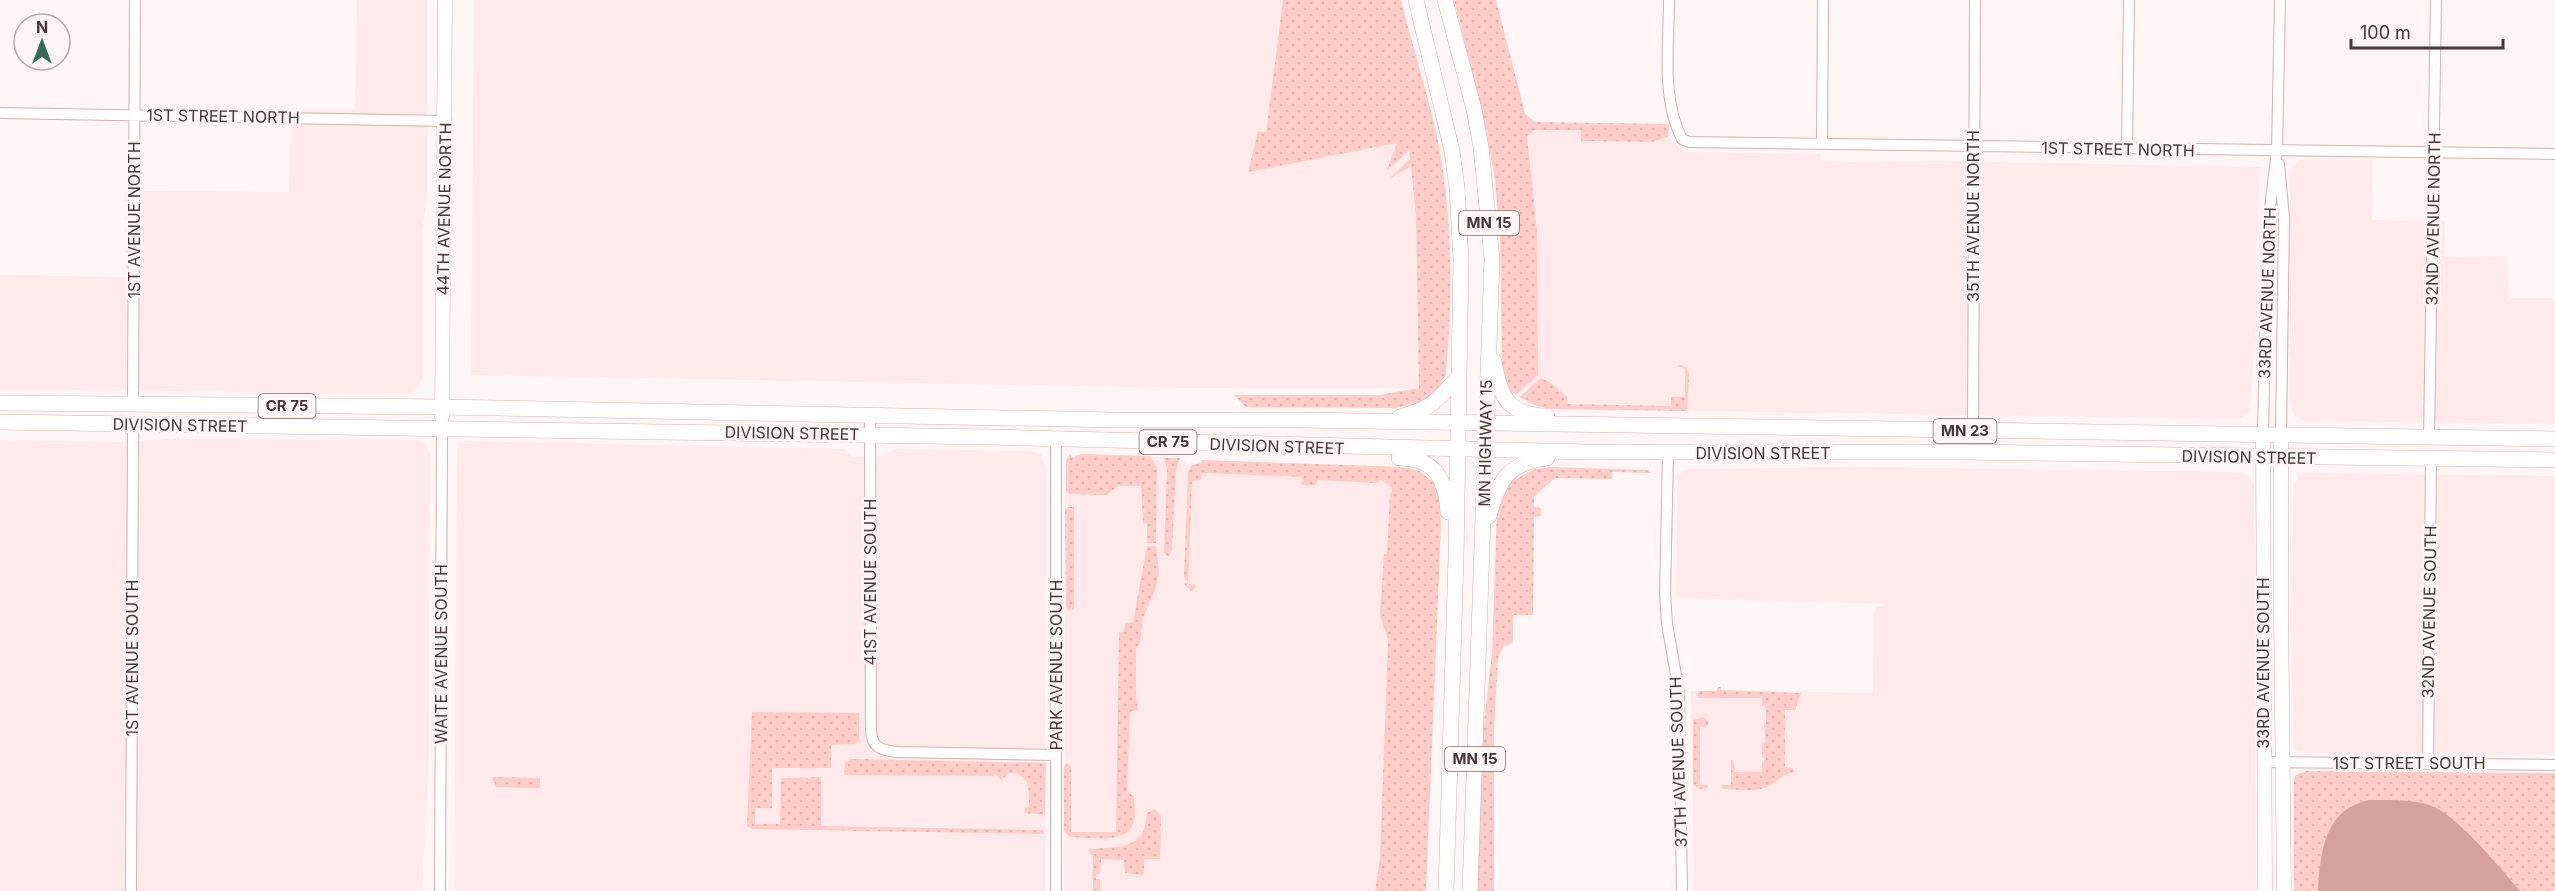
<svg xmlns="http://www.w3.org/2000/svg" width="2555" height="891" viewBox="0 0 2555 891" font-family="Inter,sans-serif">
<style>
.built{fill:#feebe9}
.grass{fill:url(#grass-dots)}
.water{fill:#d4a19d}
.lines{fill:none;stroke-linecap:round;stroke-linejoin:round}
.minor-casing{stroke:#d4b0ad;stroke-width:12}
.major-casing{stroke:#d4b0ad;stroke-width:15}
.highway-casing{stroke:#d4b0ad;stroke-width:16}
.minor{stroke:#fff;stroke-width:10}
.major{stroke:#fff;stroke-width:14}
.highway{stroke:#fff;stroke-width:15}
.labels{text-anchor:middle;stroke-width:6;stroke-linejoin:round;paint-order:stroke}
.shield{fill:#fef6f5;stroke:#7d706f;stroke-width:1.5}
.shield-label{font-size:15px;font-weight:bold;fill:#463736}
.street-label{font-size:16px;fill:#463736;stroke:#fef6f5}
</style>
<defs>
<pattern id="grass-dots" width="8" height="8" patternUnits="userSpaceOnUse" patternTransform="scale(1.5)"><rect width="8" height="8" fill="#fecdc9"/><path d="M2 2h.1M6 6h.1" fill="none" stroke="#dbb1ad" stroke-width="1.8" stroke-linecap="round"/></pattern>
</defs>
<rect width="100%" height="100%" fill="#fef6f5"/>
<path class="built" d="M357,0H427V195L422,234V379L417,390L412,393L406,394L0,389V275L125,277V191L289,192L291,110H355Z
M474,0H1283L1266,132L1258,131L1248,172L1407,141L1416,218L1419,388H1183L471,375Z
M1563,128L1581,130L1582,141L1652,142L1668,137L1681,149L1690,152L1820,154L1821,160L1846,162L1938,161L2260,167L2256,261L2258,305L2249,412L2242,418L2235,419L1552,409L1528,403L1516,129Z
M2300,159L2373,160L2372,220L2445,221V257L2506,256L2510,298H2555V424L2304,421L2295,417L2290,405V170Z
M173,439L418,440L427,444L430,453L429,759L422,891H0V440L120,442Z
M465,441L844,449L853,457L882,456L897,449L1032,451L1041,454L1046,470L1045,891H454L457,448L460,443Z
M1070,454L1073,457L1081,454L1180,458L1190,467L1202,460L1402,467L1419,471L1432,481L1433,480L1441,523L1426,891H1064L1065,510L1066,461Z
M1855,467L2235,472L2251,477L2254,484L2256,891H1694L1691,691H1716L1721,687V690L1873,693L1874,612L1876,607L1884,604L1679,598L1676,596L1678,474L1689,469Z
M2307,473L2555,476V755L2319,753L2300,752L2293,749L2290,603L2294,484L2299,475Z"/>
<path class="grass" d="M1283,0H1401C1412,44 1426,88 1436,132C1453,208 1453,296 1446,373C1439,398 1419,404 1396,408L1246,407L1234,395H1379L1419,388L1416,218L1411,166L1389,179L1410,159L1409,151L1387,170L1397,143L1248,172L1258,131L1266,132Z
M1454,0H1496L1524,109L1525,114L1535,122L1669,124L1668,137L1652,142L1581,141V130H1534L1527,136L1537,231L1538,375L1516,395L1514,393L1512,395L1502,372L1500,240L1495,180L1485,124Z
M1681,365L1686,367L1689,374L1687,411L1552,409L1537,406L1519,397L1541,378C1552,382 1558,389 1567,397V404L1671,406V397H1685V369L1677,366Z
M1070,454L1073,457L1081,454L1150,456L1157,467L1156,543H1147V524L1143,523L1141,486H1118L1106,495L1069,494L1066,492V461Z
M1164,458H1180L1176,469L1172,550L1169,557L1164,553L1167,469Z
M1202,460L1402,467L1419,471L1432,481L1433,480L1438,489L1441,523L1426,891H1375L1380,859L1388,640L1380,615L1384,554H1387L1390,493H1392V488L1382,480H1379L1378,483L1317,480L1316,485H1302V477L1202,473L1201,480L1192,481L1188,584L1195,585L1196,588L1191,591L1184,584L1187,582L1184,577L1188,471L1192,465L1202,463Z
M1552,467L1647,470L1652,473L1612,472V479L1555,478L1534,497V507L1541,508V516L1534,517L1533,615H1513V642L1503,647L1498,659L1494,730V891H1476L1482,739L1492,653L1497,509L1511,477L1514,480L1535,469Z
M1068,507H1074V610H1068L1066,607L1065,510Z
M1147,546H1156L1159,573L1156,587L1143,618L1140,643L1136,648V696L1138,709L1130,712L1127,791L1134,797C1134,805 1136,814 1134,821C1128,846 1088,837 1070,837L1064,831V767L1067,763L1071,766V832H1116L1119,632H1124L1125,623L1133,622Z
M1718,687H1721V690L1801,693L1795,710H1785V767L1793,768L1794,772C1780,775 1778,782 1767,787C1756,792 1735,790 1721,788L1722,785H1731V760H1733L1735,772H1762V761L1766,759L1762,757V743L1766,742L1764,724L1766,723V707L1762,706V698H1698V691H1716Z
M752,712L859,713V742L855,744L831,745V768H772V808H755V824H780L781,781L783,778L821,777V826L1043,830L1044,834L752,829L747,826Z
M1704,717L1708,721V726L1700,727V784L1707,785L1708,788L1699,789L1693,785V720Z
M851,759L1046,763L1045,815L1024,813L1025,809L1029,806C1029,790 1031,774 1010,773L1001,780L996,774L992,776L844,775L845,763Z
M2306,771L2555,773V891H2294V779L2296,775Z
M492,777L540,778V788L496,787Z
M1155,809L1161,816L1160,859H1144V874L1142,875L1125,873L1124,860L1101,859L1100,873L1096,874V879H1100V891H1093V857L1088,850C1107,845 1137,853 1145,827C1146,823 1146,817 1147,813Z"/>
<path class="water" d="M2369,800C2388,800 2410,799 2429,805C2456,813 2500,868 2520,891H2318C2321,853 2323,810 2369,800Z"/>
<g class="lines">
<defs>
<path id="minor" d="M1669,0C1669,44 1661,99 1682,139L1689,142L2555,154
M0,113L446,121
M1822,144L1823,0
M2127,149L2129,0
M2279,164L2284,218L2281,436
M133,405L135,0
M870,415L871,729C871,748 881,750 897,752L1056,755
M1973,432L1975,0
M2263,436L2267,232L2277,151L2280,0
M2429,438L2436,0
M1056,439V891
M1668,453L1665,595L1667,624L1679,692L1682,891
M2264,762L2555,765
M2428,764L2431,459
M131,891L133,425
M440,891L442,423"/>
<path id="major" d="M442,417L445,0
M2263,436L2265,891
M2281,436V609L2284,891"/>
<path id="highway" d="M1416,0L1452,151L1457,188L1461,259L1456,557L1446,891
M1445,0L1474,109L1481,147L1492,259L1470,891
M1494,361C1500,396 1507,415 1547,416
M0,403L442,407L1114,420H1299L2555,439
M1400,417C1434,407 1436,402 1459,376
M0,422L991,437L1587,452H1961L2555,460
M1399,458C1435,458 1446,479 1448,512
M1489,516C1499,480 1507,463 1547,458"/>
</defs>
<use href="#minor" class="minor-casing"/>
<use href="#major" class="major-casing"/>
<use href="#highway" class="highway-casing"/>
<use href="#minor" class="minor"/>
<use href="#major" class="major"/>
<use href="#highway" class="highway"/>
</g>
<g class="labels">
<g class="shield">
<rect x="1459" y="211" width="60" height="24" rx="4.5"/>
<rect x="258.5" y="394" width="57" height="24" rx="4.5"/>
<rect x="1933.5" y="419" width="63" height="24" rx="4.5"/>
<rect x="1139.5" y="430" width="57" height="24" rx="4.5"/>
<rect x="1445" y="747" width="60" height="24" rx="4.5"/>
</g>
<g class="shield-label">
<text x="1489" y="228">MN 15</text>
<text x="287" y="411">CR 75</text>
<text x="1965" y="436">MN 23</text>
<text x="1168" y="447">CR 75</text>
<text x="1475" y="764">MN 15</text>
</g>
<g class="street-label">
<text transform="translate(223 116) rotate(1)" y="6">1ST STREET NORTH</text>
<text transform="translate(2118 149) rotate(1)" y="6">1ST STREET NORTH</text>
<text transform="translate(444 209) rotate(-89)" y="6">44TH AVENUE NORTH</text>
<text transform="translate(1973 216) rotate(-90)" y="6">35TH AVENUE NORTH</text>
<text transform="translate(2433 219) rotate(-89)" y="6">32ND AVENUE NORTH</text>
<text transform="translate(134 220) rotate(-90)" y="6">1ST AVENUE NORTH</text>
<text transform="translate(2267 293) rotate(-88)" y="6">33RD AVENUE NORTH</text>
<text transform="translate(180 425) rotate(1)" y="6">DIVISION STREET</text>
<text transform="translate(792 433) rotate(1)" y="6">DIVISION STREET</text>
<text transform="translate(1485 443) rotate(-89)" y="6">MN HIGHWAY 15</text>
<text transform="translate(1277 446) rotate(2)" y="6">DIVISION STREET</text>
<text x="1763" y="459">DIVISION STREET</text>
<text transform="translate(2249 457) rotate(1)" y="6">DIVISION STREET</text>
<text transform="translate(870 582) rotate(-90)" y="6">41ST AVENUE SOUTH</text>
<text transform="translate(2429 612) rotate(-89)" y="6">32ND AVENUE SOUTH</text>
<text transform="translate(441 654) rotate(-90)" y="6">WAITE AVENUE SOUTH</text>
<text transform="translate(132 658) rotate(-90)" y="6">1ST AVENUE SOUTH</text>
<text transform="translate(2263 663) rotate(-90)" y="6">33RD AVENUE SOUTH</text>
<text transform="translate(1056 665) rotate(-90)" y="6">PARK AVENUE SOUTH</text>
<text transform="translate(1678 762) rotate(-92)" y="6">37TH AVENUE SOUTH</text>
<text x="2409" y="769">1ST STREET SOUTH</text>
</g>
</g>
<g transform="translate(42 42)"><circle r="28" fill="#fef6f5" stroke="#b4aaa9" stroke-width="1.5"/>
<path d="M0-4.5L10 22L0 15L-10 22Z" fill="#346e57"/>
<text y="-9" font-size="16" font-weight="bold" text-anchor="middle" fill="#463736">N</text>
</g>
<path d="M2351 39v9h152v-9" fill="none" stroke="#463736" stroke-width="3"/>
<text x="2360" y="39" font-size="18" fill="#463736" stroke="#fef6f5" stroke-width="4.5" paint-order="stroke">100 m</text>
</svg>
